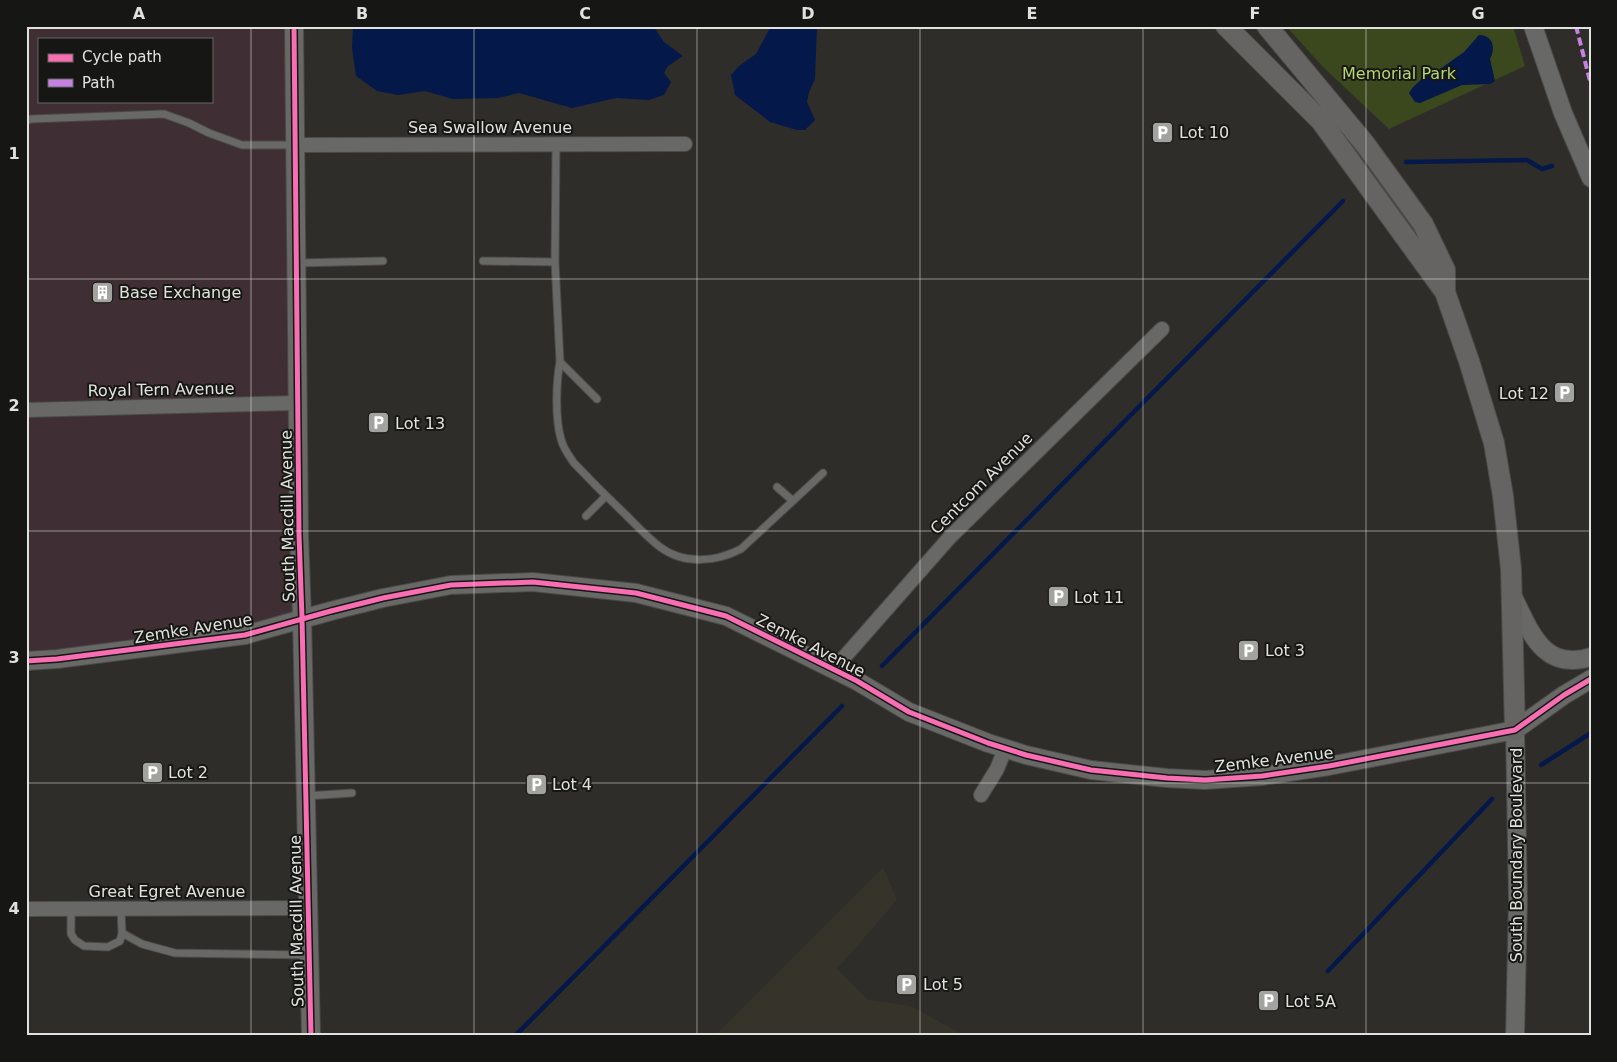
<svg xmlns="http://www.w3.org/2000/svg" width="1617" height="1062" viewBox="0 0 1617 1062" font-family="'DejaVu Sans',sans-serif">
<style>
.commercial{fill:#3f2f35;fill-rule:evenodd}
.built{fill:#36342a}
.green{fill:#3b471d}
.water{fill:#04184a}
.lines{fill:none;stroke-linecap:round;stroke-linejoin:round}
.stream{stroke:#04184a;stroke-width:4.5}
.service-casing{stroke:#4a4a47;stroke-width:9}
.minor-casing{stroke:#4a4a47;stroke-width:16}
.tertiary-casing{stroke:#4a4a47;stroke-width:20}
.secondary-casing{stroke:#4a4a47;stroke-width:22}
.service{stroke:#686866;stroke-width:7}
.minor{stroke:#686866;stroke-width:14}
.tertiary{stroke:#686866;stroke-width:18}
.secondary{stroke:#666462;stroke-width:20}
.quiet{stroke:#c483df;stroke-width:4;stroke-dasharray:8 4;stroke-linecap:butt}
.cycleway-casing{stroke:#161614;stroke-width:8}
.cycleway{stroke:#f96db3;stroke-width:5}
.grid{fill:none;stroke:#e1e1dd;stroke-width:1;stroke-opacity:0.55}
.labels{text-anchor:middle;stroke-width:4;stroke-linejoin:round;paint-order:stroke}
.park-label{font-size:16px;fill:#b8d76f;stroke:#161614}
.street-label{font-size:16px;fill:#e1e1dd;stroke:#161614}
.poi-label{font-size:16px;fill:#e1e1dd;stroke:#161614;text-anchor:start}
.neatline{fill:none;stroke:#e1e1dd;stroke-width:2}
.grid-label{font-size:16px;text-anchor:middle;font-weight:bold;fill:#e1e1dd}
</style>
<rect width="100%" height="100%" fill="#2e2d2a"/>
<path class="commercial" d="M26,26H294L302,618L26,661ZM39,39H211V101H39Z"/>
<path class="built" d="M883,868L897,900L837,969L868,1000L911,1006L965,1036H715Z"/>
<path class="green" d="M1286,26H1513L1525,66L1389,129L1323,67Z"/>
<path class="water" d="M353,26H653L664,42L683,56L668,66L664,73L671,82L664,95L649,100L616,98L572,108L519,93L498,98L453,99L425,91L398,95L377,91L356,76L352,48Z
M771,26H817L815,79L809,92L807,102L815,120L805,130H797L770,122L735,95L731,75L739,66L756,54Z
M1479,35C1493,35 1496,48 1490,59L1495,81L1490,84L1462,85L1420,103L1415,102L1409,93L1413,87L1423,78L1436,72L1464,52Z"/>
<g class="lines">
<path class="stream" d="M1406,162L1527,160L1542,169L1552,166
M882,666L1343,201
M1541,765L1591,733
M1328,971L1492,799
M515,1036L842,706"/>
<defs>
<path id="service" d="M26,121L31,119L164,114L189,123L209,133L242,145H295
M556,145L555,262L560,362C556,382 555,419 561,439C563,448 569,456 574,463C591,481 608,498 626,515C637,526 648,538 660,547C684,565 716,562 741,549L823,473
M483,261L555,262
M297,263L383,261
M560,362L597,399
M777,487L793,501
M586,516L606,496
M306,796L352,793
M71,909V934L75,940L84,946L108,947L120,941L122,933L121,909
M122,933L142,944L175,953L309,955"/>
<path id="minor" d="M295,145L685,144
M26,410L297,403
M833,670L950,537L1162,329
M981,795L997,769L1005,749
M26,909L308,908"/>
<path id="tertiary" d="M294,26L299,534L302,618L311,1036
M1533,26L1563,113L1591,178
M1512,595C1530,630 1542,672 1591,657
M26,661L57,659L245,635L331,611L383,598L451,585L533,582L636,593L726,616L857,681L909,712L988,743L1026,755L1091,770L1167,778L1205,780L1262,776L1329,766L1515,730L1564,695L1591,679
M1515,730L1518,900L1515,1036"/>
<path id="secondary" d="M1226,26L1321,121L1445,292L1469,361L1494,443L1503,496L1511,569L1515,730
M1267,26L1365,144L1423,224L1445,270V290"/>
</defs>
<use href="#service" class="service-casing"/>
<use href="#minor" class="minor-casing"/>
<use href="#tertiary" class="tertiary-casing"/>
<use href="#secondary" class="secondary-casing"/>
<use href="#service" class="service"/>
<use href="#minor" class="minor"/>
<use href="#tertiary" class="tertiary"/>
<use href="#secondary" class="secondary"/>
<path class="quiet" d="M1576,26L1591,85"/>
<defs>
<path id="cycleway" d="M294,26L299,534L302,618L311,1036
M26,661L57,659L245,635L331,611L383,598L451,585L533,582L636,593L726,616L857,681L909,712L988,743L1026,755L1091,770L1167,778L1205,780L1262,776L1329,766L1515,730L1564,695L1591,679"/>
</defs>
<use href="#cycleway" class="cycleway-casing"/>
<use href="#cycleway" class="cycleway"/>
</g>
<path class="grid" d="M251,26V1036M474,26V1036M697,26V1036M920,26V1036M1143,26V1036M1366,26V1036M26,279H1591M26,531H1591M26,783H1591"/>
<defs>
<symbol id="parking-square" viewBox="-11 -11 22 22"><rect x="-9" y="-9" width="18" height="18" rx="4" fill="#a2a29e" stroke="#161614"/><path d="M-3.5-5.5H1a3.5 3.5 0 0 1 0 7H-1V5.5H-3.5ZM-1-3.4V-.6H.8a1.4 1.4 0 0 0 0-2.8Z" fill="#fff"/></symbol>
<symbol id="building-square" viewBox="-11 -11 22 22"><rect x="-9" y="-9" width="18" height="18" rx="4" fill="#a2a29e" stroke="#161614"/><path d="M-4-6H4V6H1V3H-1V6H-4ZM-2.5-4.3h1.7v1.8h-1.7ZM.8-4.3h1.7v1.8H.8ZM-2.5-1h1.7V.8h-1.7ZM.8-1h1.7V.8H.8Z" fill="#fff"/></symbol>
</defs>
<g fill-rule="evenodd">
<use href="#parking-square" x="1150" y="120" width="25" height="25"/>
<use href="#building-square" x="90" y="280" width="25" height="25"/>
<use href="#parking-square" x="1552" y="380" width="25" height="25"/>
<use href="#parking-square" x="366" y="410" width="25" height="25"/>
<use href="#parking-square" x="1046" y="584" width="25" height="25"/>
<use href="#parking-square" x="1236" y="638" width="25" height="25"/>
<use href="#parking-square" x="140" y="760" width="25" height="25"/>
<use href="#parking-square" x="524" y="772" width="25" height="25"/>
<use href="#parking-square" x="894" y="972" width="25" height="25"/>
<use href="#parking-square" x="1256" y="988" width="25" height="25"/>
</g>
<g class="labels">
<g class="park-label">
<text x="1399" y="79">Memorial Park</text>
</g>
<g class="street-label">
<text x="490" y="133">Sea Swallow Avenue</text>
<text transform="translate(161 389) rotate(-1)" y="6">Royal Tern Avenue</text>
<text transform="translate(981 483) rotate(-45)" y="6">Centcom Avenue</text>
<text transform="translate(287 516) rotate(-91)" y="6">South Macdill Avenue</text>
<text transform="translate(193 628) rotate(-9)" y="6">Zemke Avenue</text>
<text transform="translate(811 645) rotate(27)" y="6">Zemke Avenue</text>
<text transform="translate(1274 759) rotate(-7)" y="6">Zemke Avenue</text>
<text transform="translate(1516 855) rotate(-90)" y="6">South Boundary Boulevard</text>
<text x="167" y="897">Great Egret Avenue</text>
<text transform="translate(296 921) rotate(-91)" y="6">South Macdill Avenue</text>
</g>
<g class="poi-label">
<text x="1179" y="138">Lot 10</text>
<text x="119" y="298">Base Exchange</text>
<text x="1549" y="399" text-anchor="end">Lot 12</text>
<text x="395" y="429">Lot 13</text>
<text x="1074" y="603">Lot 11</text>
<text x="1265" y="656">Lot 3</text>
<text x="168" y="778">Lot 2</text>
<text x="552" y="790">Lot 4</text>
<text x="923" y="990">Lot 5</text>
<text x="1285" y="1007">Lot 5A</text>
</g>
</g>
<rect width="1617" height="1062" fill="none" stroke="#161614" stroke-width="55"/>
<rect x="38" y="38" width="175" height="65" fill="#161614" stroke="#676764"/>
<rect x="48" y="54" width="25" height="8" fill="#f96db3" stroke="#676764"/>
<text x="82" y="62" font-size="15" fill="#e1e1dd">Cycle path</text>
<rect x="48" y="79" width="25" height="8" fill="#c483df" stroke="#676764"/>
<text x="82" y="88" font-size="15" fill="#e1e1dd">Path</text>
<rect x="28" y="28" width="1562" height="1006" class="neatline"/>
<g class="grid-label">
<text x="139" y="19">A</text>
<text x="362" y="19">B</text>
<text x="585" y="19">C</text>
<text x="808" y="19">D</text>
<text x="1032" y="19">E</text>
<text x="1255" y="19">F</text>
<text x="1478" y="19">G</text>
<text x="14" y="159">1</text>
<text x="14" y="411">2</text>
<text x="14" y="663">3</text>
<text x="14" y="914">4</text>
</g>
</svg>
